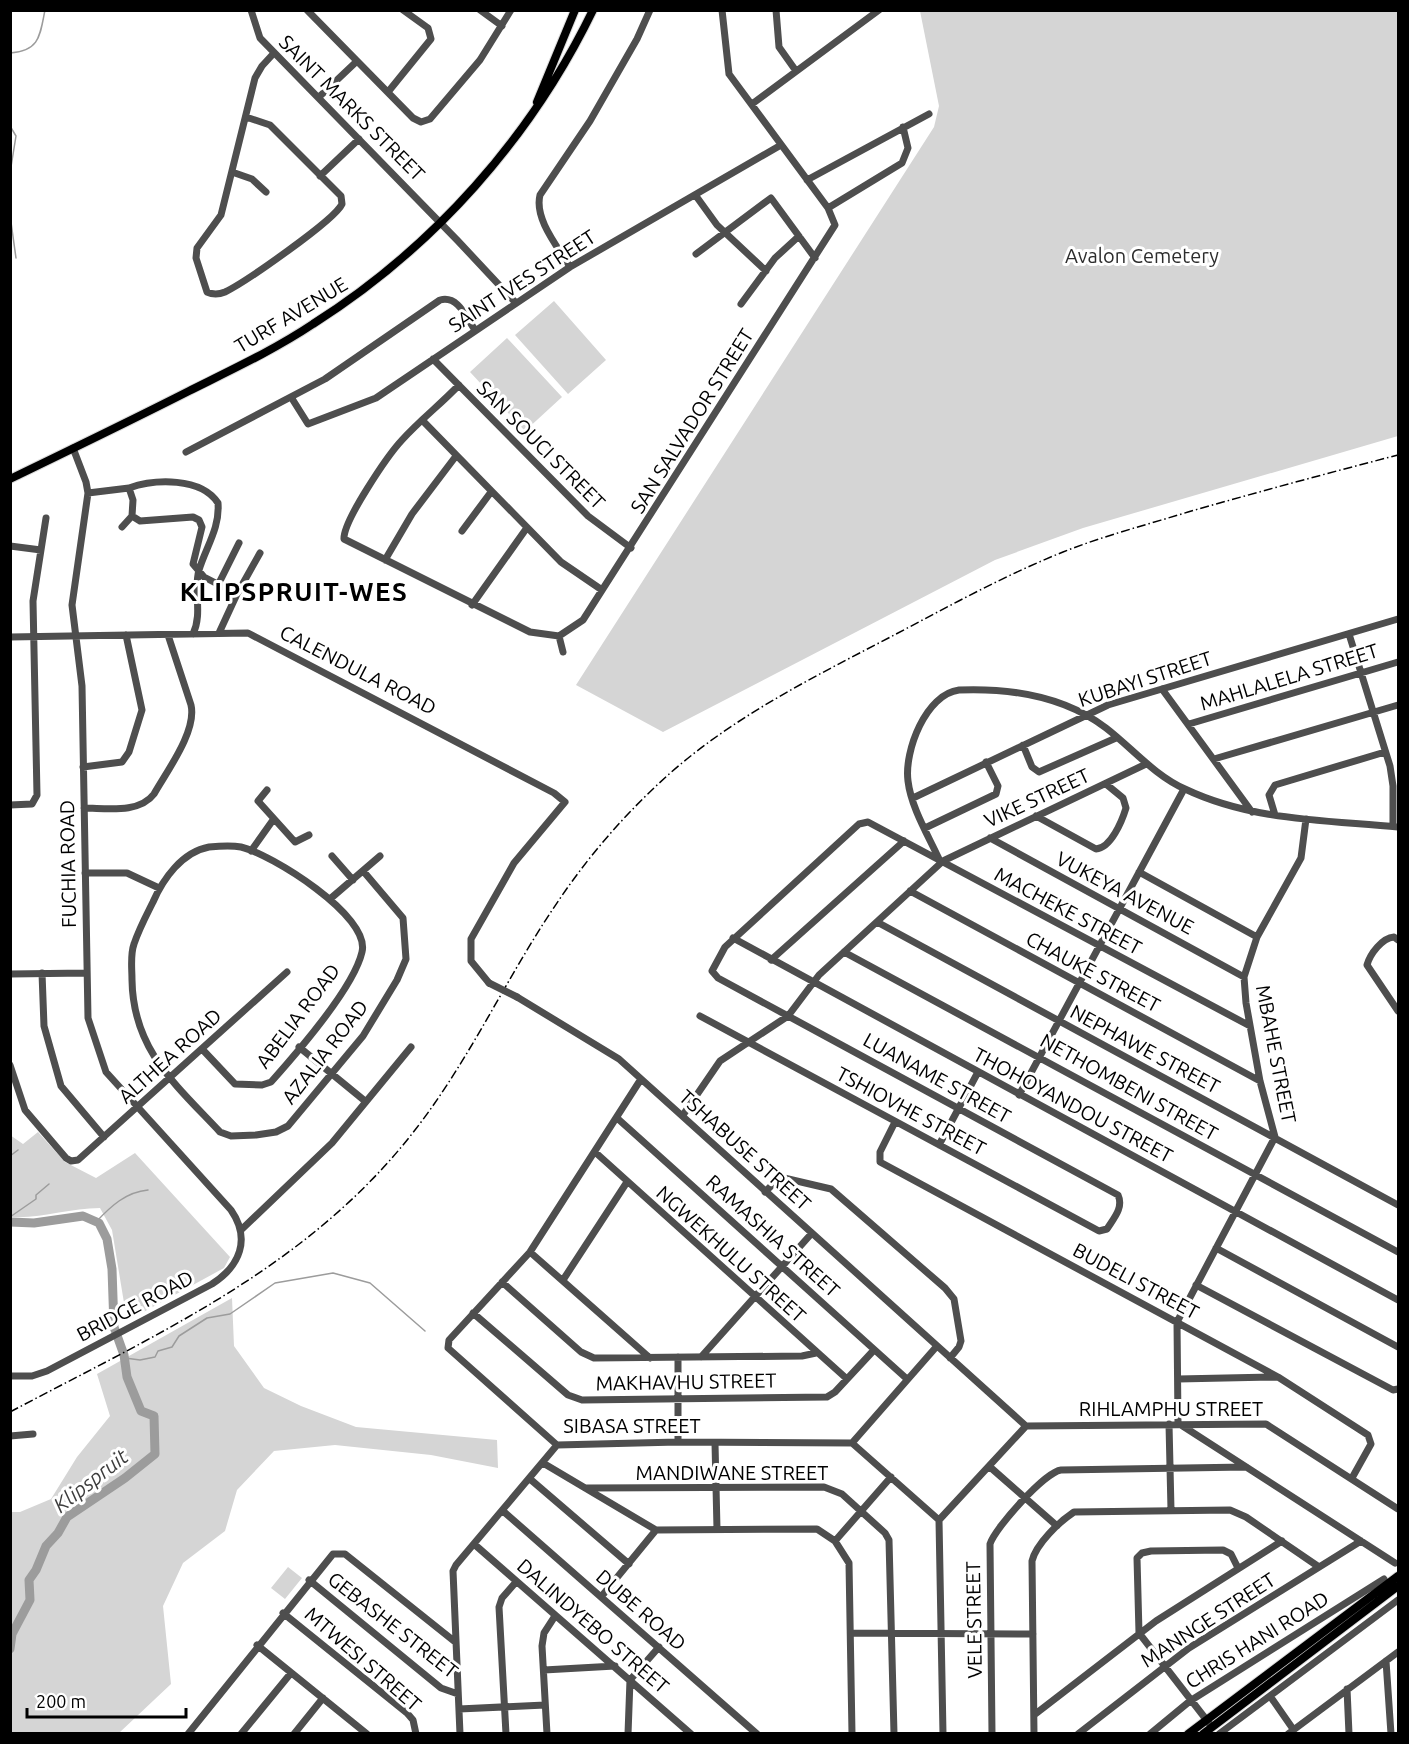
<svg xmlns="http://www.w3.org/2000/svg" width="1409" height="1744" viewBox="0 0 1409 1744" font-family="Ubuntu,sans-serif">
<style>
.green{fill:#d5d5d5}
.lines{fill:none;stroke-linecap:round;stroke-linejoin:round}
.stream{stroke:#9c9c9c;stroke-width:1.5}
.river{stroke:#9c9c9c;stroke-width:9}
.major-casing{stroke:#dbdbdb;stroke-width:10}
.minor{stroke:#4e4e4e;stroke-width:7}
.major{stroke:#000;stroke-width:8}
.rail{stroke:#000;stroke-width:1.5;stroke-dasharray:9 3 1.5 3;stroke-linecap:butt}
.minor-bridge{stroke:#4e4e4e;stroke-width:7}
.labels{text-anchor:middle;stroke-width:6;stroke-linejoin:round;paint-order:stroke}
.street-label{font-size:20px;fill:#000;stroke:#fff}
.park-label{font-size:20px;fill:#2c2c2c;stroke:#fff}
.water-label{font-size:21px;font-style:italic;fill:#3d3d3d;stroke:#fff}
.district-label{font-size:26px;font-weight:bold;letter-spacing:1.5px;fill:#000;stroke:#fff}
</style>
<rect width="100%" height="100%" fill="#fff"/>
<path class="green" d="M920,11H1398V436L1083,528L995,560L663,732L576,685L934,127L939,106Z
M554,301L606,360L568,394L515,335Z
M507,338L562,397L525,431L470,372Z
M38,1132L65,1162L96,1178L135,1153L230,1257L224,1268L127,1321L112,1230L100,1208C69,1208 41,1219 11,1217L10,1135L23,1144Z
M232,1298L234,1346L264,1388L301,1406L356,1427L497,1440L498,1468L431,1455L335,1445L274,1451L237,1490L225,1531L183,1563L163,1606L171,1684L119,1733H11V1512H20L51,1499L77,1457L110,1416L97,1374Z
M288,1567L302,1578L285,1599L271,1588Z"/>
<g class="lines">
<path class="stream" d="M10,53C40,51 40,35 45,10
M10,126L16,136L10,173
M10,215L16,258
M10,1156L18,1150
M10,1217L36,1199V1195L49,1184
M96,1222C111,1206 126,1192 148,1190
M125,1358L140,1360L155,1357L158,1351L172,1347L179,1336L207,1318L230,1314L275,1283L333,1273L370,1283L425,1331"/>
<path class="river" d="M10,1222L34,1223L83,1216L99,1223L107,1239L112,1269L114,1327L124,1355L127,1377L141,1411L154,1416L155,1454L125,1478L67,1517L58,1533L46,1546L36,1570L29,1580L30,1600L12,1634L10,1649"/>
<defs>
<path id="major" d="M537,102L575,10
M10,479C70,450 130,421 189,391C231,370 274,350 313,324C433,248 531,138 593,10
M1188,1734L1398,1576
M1203,1734L1398,1586"/>
</defs>
<use href="#major" class="major-casing"/>
<path class="minor" d="M251,10L260,38L458,241L515,302
M307,10L413,118L421,122L430,119L480,60L511,10
M480,10L502,26
M776,10L779,47L796,71
M388,92L431,39L428,28L403,10
M319,97L356,62
M752,104L879,10
M246,117L270,125L341,196L342,204C335,220 244,283 225,292C218,295 213,295 207,292L196,258L197,248L221,215L255,78L262,66L274,53
M232,172L252,179L266,192
M320,176L359,139
M807,180L929,114
M696,196L717,225L766,271
M828,208L902,163L908,148L903,127
M696,254L771,198L815,258
M570,267C558,247 534,219 540,195L590,121L637,39L650,10
M741,304L775,258L799,236
M433,359L588,516L631,548
M459,385C441,404 420,420 402,440C388,455 343,521 344,539L530,632L559,636L583,620L835,225L828,208L729,74L722,10
M291,397L308,424L376,398L570,267L781,145
M422,420L561,562L602,590
M186,452L325,379L440,300C458,295 466,317 475,330
M129,488C155,479 201,477 218,503C220,528 206,547 199,570C193,591 203,613 193,634
M88,493L129,488L133,500L132,516L140,521L193,517L199,520L202,527L193,564L204,577L237,594
M122,527L132,516
M462,531L491,492
M10,546L41,550
M385,560L412,514L456,456
M218,585L239,543
M472,605L526,529
M219,633L237,594L260,553
M1349,634L1390,766L1393,786V826
M559,636L563,652
M10,637L248,633L554,793L565,802L514,863L471,939V961L489,983
M1162,689L1252,812
M1189,724L1398,662
M1023,745L1032,767L1039,772L1116,738
M1214,759L1398,705
M83,767L122,762L129,752L142,710L126,635
M267,790L258,801L295,842L309,835
M913,798L1108,705L1398,619
M10,805L32,804L37,795L33,601L46,518
M84,808C106,808 139,814 154,794C167,771 197,731 191,705L168,635
M1275,815L1269,795L1275,785L1385,752
M1036,816L1096,849C1111,848 1122,821 1126,808L1123,798L1106,784
M1306,819L1301,858L1257,937L1244,977L1246,1003L1260,1081L1275,1137L1177,1322L1178,1423L1395,1563
M925,828L996,794L998,786L986,762
M990,838L1244,977
M251,851L273,820
M332,856L353,880
M939,859C928,835 911,807 908,781C904,751 926,694 959,690C1010,688 1064,696 1106,728C1132,748 1154,775 1185,789C1252,821 1326,820 1398,827
M1139,872L1257,937
M85,873H127L159,888
M910,891L1260,1081
M330,899L380,856
M877,922L1398,1205
M733,938L1398,1300
M1398,940L1394,937C1382,938 1370,954 1367,965L1398,1011
M844,952L1398,1252
M771,960L904,841
M42,973L44,1026L61,1086L104,1137
M10,974L87,973
M517,997L619,1059L1026,1426
M700,1016L1099,1231L1107,1229C1113,1219 1124,1208 1118,1195L718,978L712,971L725,947L859,824L868,822L1250,1026
M299,1047L365,1101
M202,1049L235,1084L262,1085L271,1082C296,1054 354,987 362,952C371,916 271,854 241,847C231,845 219,846 209,847C182,852 163,879 153,902C146,916 139,929 134,944C130,955 132,968 132,980C133,1050 176,1085 220,1132L231,1136L256,1135L276,1132L288,1126L363,1036L397,980L406,959L403,918L364,872
M10,1065L25,1110L66,1158L71,1161L78,1160L287,972
M641,1079L530,1252L449,1340L448,1348L557,1445L678,1442L852,1443L939,1520L943,1734
M1019,1095L1184,789
M683,1115L720,1061L788,1016L819,975L943,861L1146,764
M617,1118L907,1379
M895,1122L880,1152V1162L1278,1377L1368,1435L1371,1444L1352,1478
M939,1145L978,1072
M595,1152L847,1379
M765,1192L778,1179L784,1178L831,1189L945,1288L954,1299L961,1341L959,1347L950,1358
M241,1230L332,1143L411,1047
M1216,1248L1398,1347
M530,1252L650,1358
M563,1280L627,1182
M502,1282L581,1352L594,1358L802,1356L816,1353
M1196,1285L1393,1390L1398,1389
M473,1313L568,1395L582,1400L827,1397L835,1392L874,1350
M678,1357V1442
M701,1357L812,1233
M10,1376H32L47,1371L212,1284C240,1266 251,1239 231,1210L106,1072L88,1018L82,686L72,605L88,493L86,482L73,448
M1178,1379L1277,1377
M1169,1424L1171,1510
M1026,1426L1266,1424L1398,1509
M10,1436L33,1434
M715,1443L717,1529
M852,1443L937,1346
M543,1463L656,1530L817,1529L835,1541L849,1563L852,1734
M990,1467L1057,1526
M530,1479L629,1564
M587,1488L824,1487L842,1494L885,1533L889,1540L894,1734
M503,1511L757,1734
M939,1520L1026,1426
M835,1541L891,1477
M474,1544L691,1734
M309,1580L441,1688L458,1694
M601,1597L656,1530
M283,1613L407,1713L413,1720L416,1734
M851,1633L1033,1634
M257,1645L367,1734
M1386,1661L1391,1734
M544,1670L615,1666
M1347,1689L1349,1734
M1270,1696L1293,1729
M459,1709L545,1705
M1034,1715L1156,1621L1282,1541
M1212,1727L1139,1633L1137,1558L1142,1553L1151,1551L1223,1550L1231,1554L1238,1568
M188,1734L333,1554H345L454,1641
M241,1734L291,1673
M294,1734L323,1698
M460,1734L453,1571L456,1565L557,1445
M506,1734L499,1607L502,1598L516,1582
M547,1734L542,1646L544,1633L555,1616
M628,1734L630,1680L659,1647
M992,1734L990,1544C995,1528 1045,1472 1061,1470L1246,1467
M1034,1734L1032,1561C1036,1544 1059,1522 1074,1512L1230,1510L1246,1517L1319,1567
M1078,1734L1189,1648L1361,1541
M1150,1734L1190,1701L1384,1579
M1219,1734L1398,1600
M1288,1734L1398,1652"/>
<use href="#major" class="major"/>
<path class="rail" d="M10,1412C159,1333 309,1267 415,1130C471,1058 508,974 559,900C590,854 627,812 668,775C730,720 802,683 875,645C937,613 998,578 1063,552C1103,536 1146,525 1188,512C1258,492 1328,473 1398,455"/>
<path class="minor-bridge" d="M489,983L517,997"/>
</g>
<g class="labels">
<g class="street-label">
<text transform="translate(352 108) rotate(45)" y="7">SAINT MARKS STREET</text>
<text transform="translate(522 281) rotate(-33)" y="7">SAINT IVES STREET</text>
<text transform="translate(291 315) rotate(-31)" y="7">TURF AVENUE</text>
<text transform="translate(692 421) rotate(-58)" y="7">SAN SALVADOR STREET</text>
<text transform="translate(541 445) rotate(45)" y="7">SAN SOUCI STREET</text>
<text transform="translate(358 670) rotate(27)" y="7">CALENDULA ROAD</text>
<text transform="translate(1289 677) rotate(-17)" y="7">MAHLALELA STREET</text>
<text transform="translate(1145 679) rotate(-18)" y="7">KUBAYI STREET</text>
<text transform="translate(1037 798) rotate(-25)" y="7">VIKE STREET</text>
<text transform="translate(68 864) rotate(-91)" y="7">FUCHIA ROAD</text>
<text transform="translate(1125 893) rotate(28)" y="7">VUKEYA AVENUE</text>
<text transform="translate(1068 911) rotate(28)" y="7">MACHEKE STREET</text>
<text transform="translate(1093 972) rotate(28)" y="7">CHAUKE STREET</text>
<text transform="translate(298 1016) rotate(-53)" y="7">ABELIA ROAD</text>
<text transform="translate(1145 1049) rotate(28)" y="7">NEPHAWE STREET</text>
<text transform="translate(325 1052) rotate(-52)" y="7">AZALIA ROAD</text>
<text transform="translate(1276 1054) rotate(79)" y="7">MBAHE STREET</text>
<text transform="translate(170 1056) rotate(-42)" y="7">ALTHEA ROAD</text>
<text transform="translate(937 1078) rotate(29)" y="7">LUANAME STREET</text>
<text transform="translate(1129 1087) rotate(29)" y="7">NETHOMBENI STREET</text>
<text transform="translate(1073 1105) rotate(28)" y="7">THOHOYANDOU STREET</text>
<text transform="translate(911 1111) rotate(28)" y="7">TSHIOVHE STREET</text>
<text transform="translate(745 1150) rotate(42)" y="7">TSHABUSE STREET</text>
<text transform="translate(773 1236) rotate(42)" y="7">RAMASHIA STREET</text>
<text transform="translate(731 1254) rotate(42)" y="7">NGWEKHULU STREET</text>
<text transform="translate(1136 1281) rotate(28)" y="7">BUDELI STREET</text>
<text transform="translate(135 1306) rotate(-28)" y="7">BRIDGE ROAD</text>
<text transform="translate(686 1382) rotate(-1)" y="7">MAKHAVHU STREET</text>
<text x="1171" y="1416">RIHLAMPHU STREET</text>
<text x="632" y="1433">SIBASA STREET</text>
<text x="732" y="1480">MANDIWANE STREET</text>
<text transform="translate(641 1610) rotate(41)" y="7">DUBE ROAD</text>
<text transform="translate(974 1620) rotate(-91)" y="7">VELE STREET</text>
<text transform="translate(1208 1620) rotate(-33)" y="7">MANNGE STREET</text>
<text transform="translate(393 1625) rotate(38)" y="7">GEBASHE STREET</text>
<text transform="translate(593 1626) rotate(41)" y="7">DALINDYEBO STREET</text>
<text transform="translate(1257 1640) rotate(-32)" y="7">CHRIS HANI ROAD</text>
<text transform="translate(363 1659) rotate(41)" y="7">MTWESI STREET</text>
</g>
<g class="park-label">
<text x="1142" y="263">Avalon Cemetery</text>
</g>
<g class="water-label">
<text transform="translate(91 1481) rotate(-38)" y="7">Klipspruit</text>
</g>
<g class="district-label">
<text x="294" y="601">KLIPSPRUIT-WES</text>
</g>
</g>
<rect width="1409" height="1744" fill="none" stroke="#000000" stroke-width="24"/>
<path d="M27 1708v9h159v-9" fill="none" stroke="#000000" stroke-width="3"/>
<text x="36" y="1708" font-size="18" fill="#000000" stroke="#ffffff" stroke-width="4.5" paint-order="stroke">200 m</text>
</svg>
